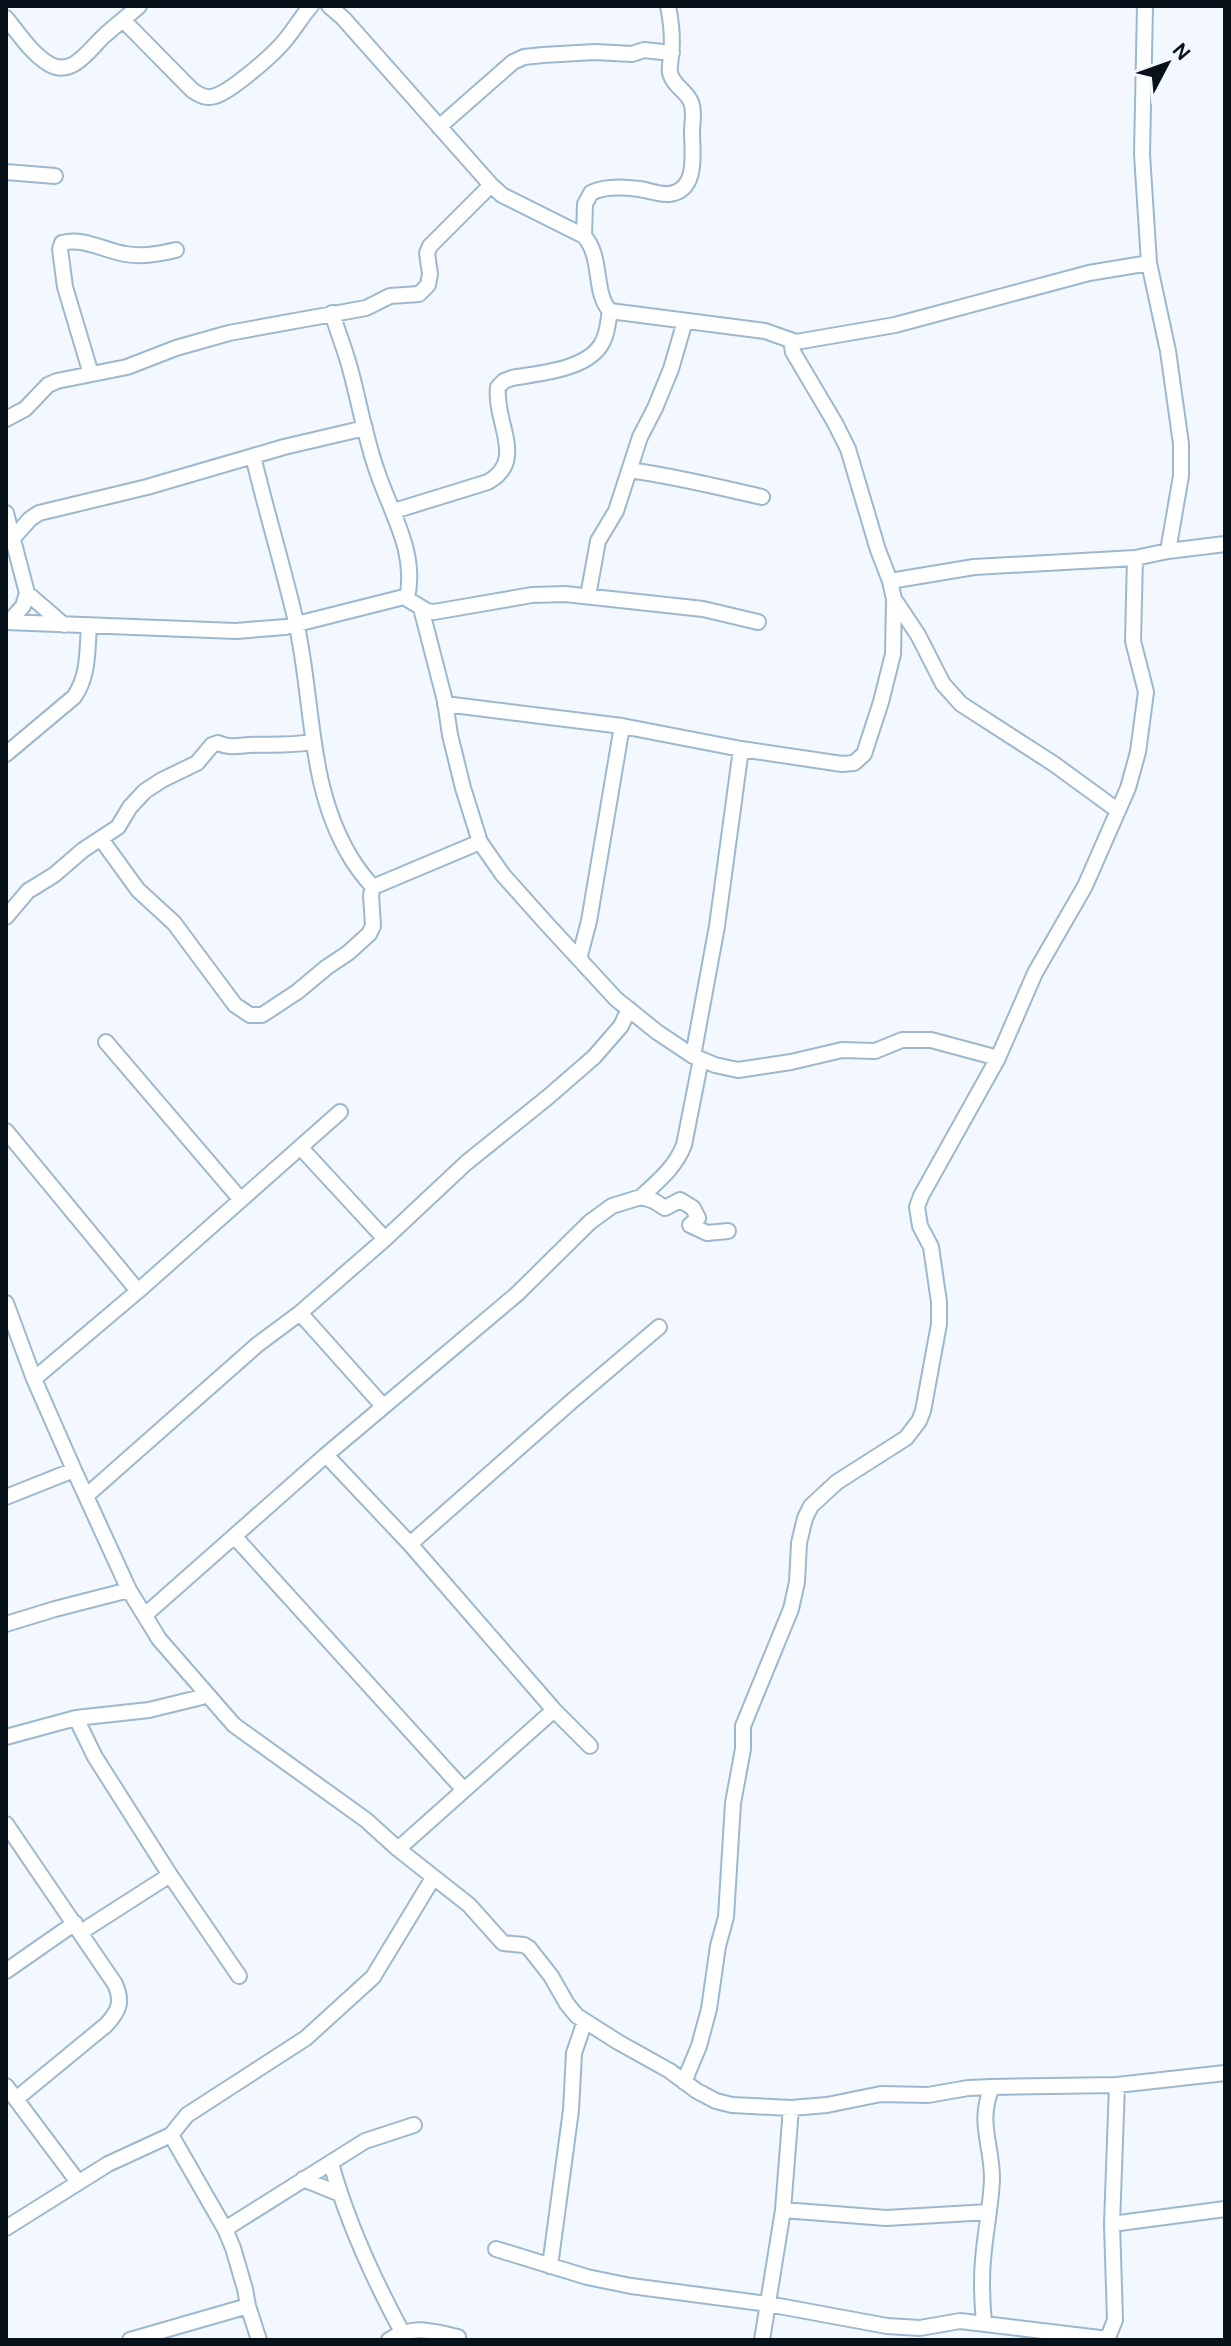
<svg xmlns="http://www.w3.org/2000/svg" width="1231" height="2346" viewBox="0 0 1231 2346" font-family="Karla,sans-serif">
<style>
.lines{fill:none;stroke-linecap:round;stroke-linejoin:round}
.minor-casing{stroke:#9db8ce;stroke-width:18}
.minor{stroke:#fff;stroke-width:14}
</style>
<rect width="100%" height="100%" fill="#f2f8fd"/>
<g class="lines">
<defs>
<path id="minor" d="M329,6L343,18L491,185L502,195L584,236C603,257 593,293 610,311L765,331L796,342L895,325L1089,273L1149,263
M1145,6L1142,154L1149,263L1168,351L1181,444V476L1168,551
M6,18C19,34 31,53 49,64C73,78 90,48 105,35C116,25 128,16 139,6
M123,20L192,90C199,95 206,99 215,96C230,92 269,58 280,46C292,34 300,18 311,6
M439,127L513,62L524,57L543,55L595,52L632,54L644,50L672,53
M6,172L55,176
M584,236L585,204L591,193C604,186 624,187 639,189C648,190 659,195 669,194C699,191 692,151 692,132C692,121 695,112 691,102C686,90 673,86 670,73C669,66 671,61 671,55C673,40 671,21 668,6
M332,313C338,333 346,352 351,372C360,406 366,441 378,474C392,515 417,553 407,598
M91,374L65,287L60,249L62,243C83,237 103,250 125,254C143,257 158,254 176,250
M6,419L25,409L48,385L57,381L127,367L176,348L229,333L366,308L390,296L419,294L428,285L430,274L427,253L430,246L491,185
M629,470C674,476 718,487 762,497
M394,511L488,482C527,460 494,423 498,387L504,381L512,378C539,373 590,370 603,341C608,332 608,320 610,311
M6,513L27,593L23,606L9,622
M13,538L30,519L39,513L147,487L284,447L365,428
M890,581L974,567L1135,558L1168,551L1225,544
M27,593L64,625
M588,596L598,541L616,511L640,437L655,408L671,369L685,321
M894,599L918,635L943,684L961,704L1054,764L1117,810
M421,608L445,701L450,735L463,788L480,842L503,875L545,922L616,999L657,1032L693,1056L715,1065L738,1070L791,1062L842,1050L875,1051L902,1040H931L998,1058
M6,622L236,631L285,627L404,597L427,611L434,612L532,595L565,594L703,609L758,622
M445,704L622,726L741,749L842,764L854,763L864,754L881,702L893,654L894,599L890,581L878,550L848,449L835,423L793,352L791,341
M6,754L74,697C89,676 87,650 89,626
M101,839L138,890L174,923L235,1005L250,1015H262L297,992L327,967L348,953L369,934L373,926L371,895L373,887C365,878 357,868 351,858C307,786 314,701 296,622C283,566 266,511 253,456
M373,887L480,842
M6,917L28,891L54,875L83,850L118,827L130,807L145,791L162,780L197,763L212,745L218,743C229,748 237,746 249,745C271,744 290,746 312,742
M579,959L589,921L622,726
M106,1042L241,1200
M693,1056L717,926L741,749
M6,1131L138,1291
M301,1148L385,1239
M641,1197C658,1181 675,1168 684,1145L701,1059
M6,1303L34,1379L74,1470L129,1590L159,1639L234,1725L366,1820L398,1849L469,1905L503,1943L524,1945L529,1948L551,1976L567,2004L577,2016L618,2042L670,2071L697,2091L716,2101L732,2105L791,2108L827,2105L881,2094L928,2095L968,2088L992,2087L1117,2085L1225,2073
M300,1313L383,1406
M34,1379L138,1291L340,1112
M326,1455L410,1544L554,1710L590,1746
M86,1496L257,1345L300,1313L385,1239L466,1163L548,1097L594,1057L621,1026L629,1009
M6,1497L74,1470
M234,1536L464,1790
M410,1544L572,1401L659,1327
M145,1615L326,1455L517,1294L590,1222L612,1206L641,1197L654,1201L665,1208L680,1200L693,1208L698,1218L690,1225L707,1233L728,1231
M6,1624L55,1609L129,1590
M76,1718L95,1757L170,1875L239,1976
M6,1737L76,1718L149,1710L206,1696
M6,1824L115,1984C123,2002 119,2011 106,2025L16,2099
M398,1849L554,1710
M81,1932L170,1875
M6,1971L75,1923
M684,2082L699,2046L709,2009L718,1946L726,1917L733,1803L743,1749V1726L791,1609L797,1582L799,1543L805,1518L811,1506L837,1482L906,1438L919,1421L923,1411L939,1324V1302L931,1247L920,1226L917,1207L921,1196L998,1058L1035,973L1085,886L1128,788L1138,752L1146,692L1133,641L1135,558
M6,2086L78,2182
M171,2135L225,2229L233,2248L245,2289L248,2306L259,2340
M331,2163C347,2222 373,2278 402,2332
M303,2179L340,2194
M783,2210L886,2218L989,2212
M1112,2224L1225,2209
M6,2228L108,2164L171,2135L187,2115L306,2038L373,1977L433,1878
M225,2229L365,2141L414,2125
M496,2249L587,2277L631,2286L768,2304L887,2326L920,2328L960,2321L1108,2339
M550,2266L571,2110L574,2053L585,2021
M984,2323C982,2302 981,2282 983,2260C985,2233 991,2206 992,2179C992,2143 977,2123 992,2087
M130,2340L248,2306
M389,2340C415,2324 430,2331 458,2337
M762,2340L783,2210L791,2108
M1107,2340L1115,2320L1112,2224L1117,2085"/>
</defs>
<use href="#minor" class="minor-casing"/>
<use href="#minor" class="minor"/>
</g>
<rect width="1231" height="2346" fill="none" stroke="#071119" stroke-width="16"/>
<g transform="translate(1167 64) rotate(49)" stroke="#f2f8fd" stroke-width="6" paint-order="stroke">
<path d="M0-6L14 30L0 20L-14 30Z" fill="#071119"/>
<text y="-12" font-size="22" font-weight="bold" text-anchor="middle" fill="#071119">N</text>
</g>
</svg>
